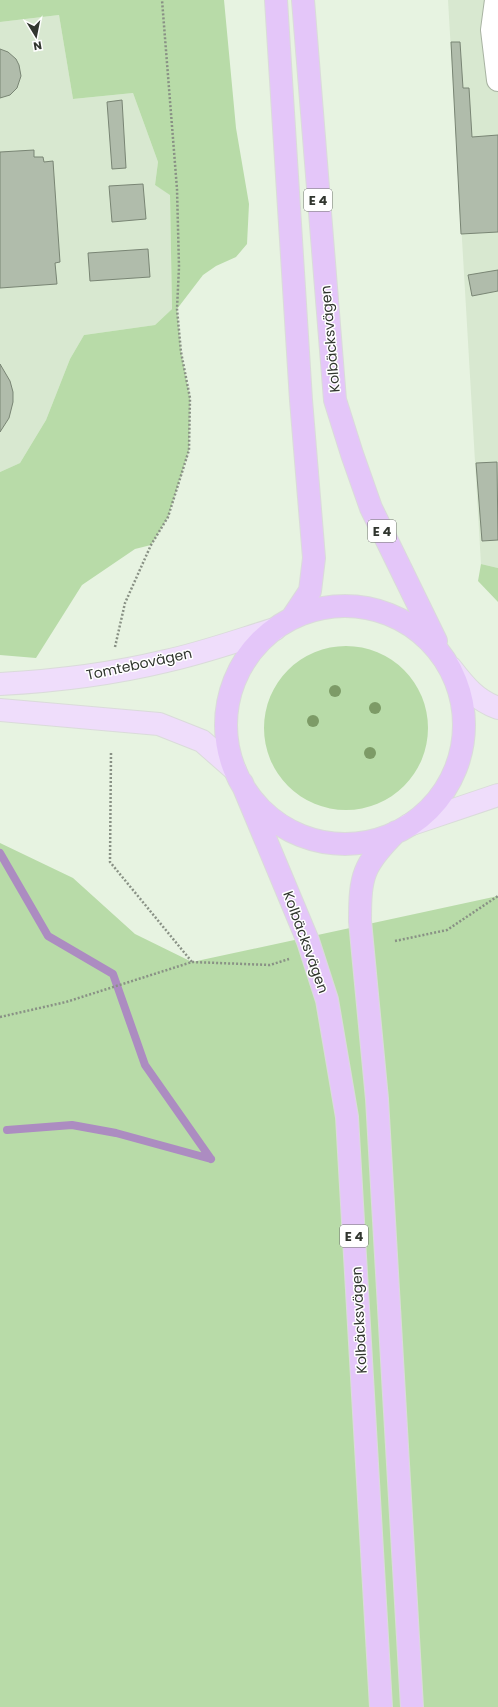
<svg xmlns="http://www.w3.org/2000/svg" width="498" height="1707" viewBox="0 0 498 1707" font-family="Poppins,sans-serif">
<style>
.built{fill:#d8e8d0}
.green{fill:#b8dba8}
.lines{fill:none;stroke-linecap:round;stroke-linejoin:round}
.stream{stroke:#ac8cc1;stroke-width:8}
.building{fill:#b0bcab;stroke:#798574}
.minor-casing{stroke:#a8b3a2;stroke-width:24}
.major-casing{stroke:#dadbda;stroke-width:24}
.highway-casing{stroke:#dadbda;stroke-width:24}
.path{stroke:#899185;stroke-width:2.5;stroke-dasharray:2 2;stroke-linecap:butt}
.minor{stroke:#fff;stroke-width:22}
.major{stroke:#efddfb;stroke-width:22}
.highway{stroke:#e4c6f9;stroke-width:22}
.tree{fill:#7d9b67}
.labels{text-anchor:middle;stroke-width:3;stroke-linejoin:round;paint-order:stroke}
.shield{fill:#fff;stroke:#6f726d;stroke-width:1}
.shield-label{font-size:13px;font-weight:bold;fill:#31362f}
.street-label{font-size:14px;fill:#31362f;stroke:#fff}
</style>
<rect width="100%" height="100%" fill="#e7f3e1"/>
<path class="built" d="M448,0H498V568L481,564Z
M59,15L73,99L133,93L158,162L155,185L170,194L172,309L155,325L84,335L70,359L46,420L20,463L0,472V22Z"/>
<path class="green" d="M0,0H224L236,128L249,204L247,244L236,257L216,266L203,275L177,309L181,352L190,398L189,450L168,517L151,545L135,549L82,585L36,658L0,655V472L20,463L46,420L70,359L84,335L155,325L172,309L170,195L155,185L158,162L133,93L73,99L59,15L0,22Z
M481,564L498,568V602L478,581Z
M264 728a82 82 0 1 1 164 0a82 82 0 1 1-164 0Z
M0,843L73,878L135,934L192,962L498,896V1707H0Z"/>
<g class="lines">
<path class="stream" d="M0,853L48,936L113,974L145,1065L211,1159
M7,1130L72,1125L116,1133L211,1159"/>
</g>
<path class="building" d="M451,42H460L463,88H469L472,137L498,135V232L461,234Z
M0,49L8,52L16,59L19,65L21,76L17,88L10,95L0,98Z
M122,100L126,168L112,169L107,102Z
M34,150V157H43L44,162L53,161L60,262L55,263L57,284L0,288V152Z
M143,184L146,219L112,222L109,186Z
M148,249L150,277L90,281L88,253Z
M498,270V291L472,296L468,275Z
M0,364L10,381L13,392V402L9,418L0,432Z
M497,462L498,540L482,541L476,463Z"/>
<g class="lines">
<defs>
<path id="minor" d="M496,0L492,30L498,80"/>
<path id="major" d="M451,668C465,686 476,700 498,708
M0,684C56,681 112,674 166,661C203,653 239,640 275,629
M0,710L159,724L202,741L235,770
M409,825L498,795"/>
<path id="highway" d="M276,0L301,400L314,558L310,591L292,618
M303,0L335,400L352,454L371,508L436,641
M226 725a119 119 0 1 1 238 0a119 119 0 1 1-238 0Z
M242,783L308,941L327,1000L347,1117L381,1707
M396,832C363,865 360,875 360,921L377,1099L412,1707"/>
</defs>
<use href="#minor" class="minor-casing"/>
<use href="#major" class="major-casing"/>
<use href="#highway" class="highway-casing"/>
<path class="path" d="M115,647L125,603L151,545L168,517L189,450L190,398L181,352L177,309L179,267L177,189L162,0
M111,753L110,862L192,962
M395,941L447,930L498,896
M0,1017L66,1002L192,962L270,965L289,959"/>
<use href="#minor" class="minor"/>
<use href="#major" class="major"/>
<use href="#highway" class="highway"/>
</g>
<g class="tree">
<circle cx="335" cy="691" r="6"/>
<circle cx="375" cy="708" r="6"/>
<circle cx="313" cy="721" r="6"/>
<circle cx="370" cy="753" r="6"/>
</g>
<g class="labels">
<g class="shield">
<rect x="304" y="189" width="28" height="22" rx="3"/>
<rect x="368" y="520" width="28" height="22" rx="3"/>
<rect x="340" y="1225" width="28" height="22" rx="3"/>
</g>
<g class="shield-label">
<text x="318" y="205">E 4</text>
<text x="382" y="536">E 4</text>
<text x="354" y="1241">E 4</text>
</g>
<g class="street-label">
<text transform="translate(330 339) rotate(-95)" y="5">Kolbäcksvägen</text>
<text transform="translate(139 664) rotate(-12)" y="5">Tomtebovägen</text>
<text transform="translate(306 942) rotate(70)" y="5">Kolbäcksvägen</text>
<text transform="translate(359 1320) rotate(-93)" y="5">Kolbäcksvägen</text>
</g>
</g>
<g transform="translate(36 36) rotate(170)" stroke="#ffffff" stroke-width="3" paint-order="stroke">
<path d="M0-3L7 15L0 10L-7 15Z" fill="#31362f"/>
<text y="-6" font-size="11" font-weight="bold" text-anchor="middle" fill="#31362f">N</text>
</g>
</svg>
